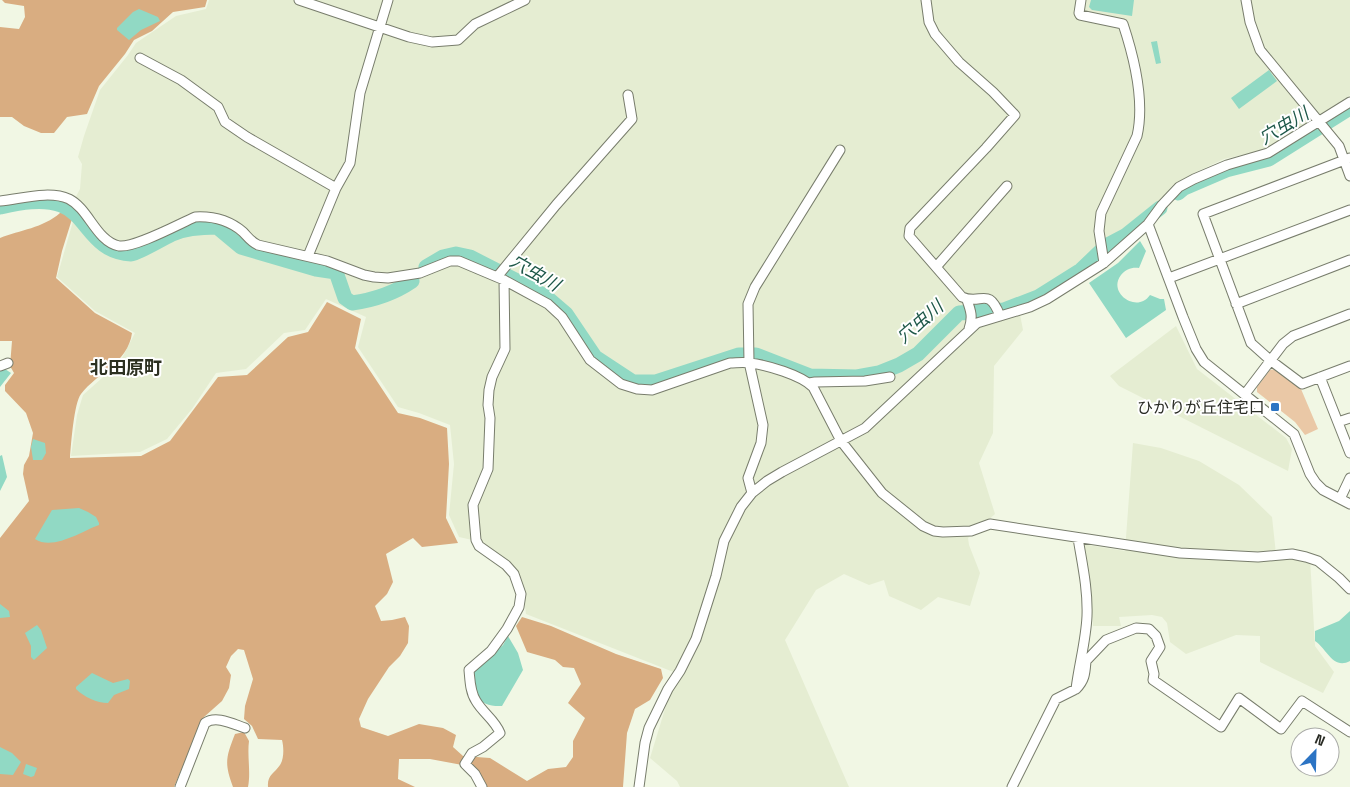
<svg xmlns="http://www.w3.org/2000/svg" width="1350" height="787" viewBox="0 0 1350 787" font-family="'Space Grotesk','Noto Sans JP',sans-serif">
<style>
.built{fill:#e5edd2}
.green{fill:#eac8a6}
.forest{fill:#d9ad81}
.water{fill:#91d9c4}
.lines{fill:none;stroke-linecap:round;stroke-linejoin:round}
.river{stroke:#91d9c4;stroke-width:15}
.minor-casing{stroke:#787d6c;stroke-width:11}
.minor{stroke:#fff;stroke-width:9}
.poi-dot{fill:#2c74c4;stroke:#fff;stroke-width:2}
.labels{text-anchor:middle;stroke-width:4;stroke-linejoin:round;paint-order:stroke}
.poi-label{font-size:16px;fill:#2a2c25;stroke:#fff;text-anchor:end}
.water-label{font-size:18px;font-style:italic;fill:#1d5748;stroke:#fff}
.neighbourhood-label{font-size:18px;font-weight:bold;fill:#2c3021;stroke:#fff}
</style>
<rect width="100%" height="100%" fill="#f1f7e4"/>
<path class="built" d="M209,0H1350V95L1342,102L1310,120L1264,150L1224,159L1196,172L1173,185L1144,218L1127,234L1105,245L1074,273L1018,304L1023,330L994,366L993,433L979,463L995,514L968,538L969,545L980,573L970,606L938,597L921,610L889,596L884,580L869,585L844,574L816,590L785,640L849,787H680L677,781L650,758L676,673L526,614L522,585L481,542L459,537L449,515L454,464L450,425L419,413L398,407L358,347L366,317L326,299L305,330L284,333L246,369L216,373L192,409L167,439L140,452L71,456L77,415L83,395L120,362L135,333L95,311L57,277L76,211L70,208L80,189L82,164L78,157L84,136L100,90L128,55L136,43L176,16L206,9Z
M1176,326L1197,369L1286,438L1292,449L1288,471L1119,386L1110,376Z
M1133,443L1161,448L1199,461L1239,485L1272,517L1276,554L1310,558L1315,646L1334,672L1323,693L1260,662V636L1236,635L1186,654L1170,642L1167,623L1162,617L1152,615L1119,617L1121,626H1093L1090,585L1082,544L1125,551Z"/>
<path class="green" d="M1276,369L1301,389L1318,429L1305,435L1295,422L1257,392V387L1270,370Z"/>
<path class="forest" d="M2,0H207L205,7L173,12L152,31L134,40L125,54L99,86L87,114L67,117L54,133H41L24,126L12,117H0V27L19,29L25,17L24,6L5,3Z
M60,213H67L72,219L62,251L56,278L95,313L132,333C128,363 97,373 81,394C74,403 71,444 70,458L141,456L170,441L218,377L247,375L288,337L308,332L327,302L361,319L355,348L398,413L420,418L447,428L449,464L446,518L458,543L422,547L413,538L386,554L393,582L387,594L375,606L381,621L392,620L405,617L409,626L408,643L400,656L389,667L368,699L359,719L361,727L388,736L419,724L443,728L456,735L453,747L463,756L490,758L527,781L548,769L566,767L573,757V741L585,718L568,703L581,684L574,668L563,667L555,660L527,652L516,626L522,617L551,626L616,654L661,669L663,678L650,700L635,709L627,733L623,787H485L473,767L430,759H399L398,779L415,787H268C267,775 274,774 280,765C284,759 284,748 282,740L258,739L252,726L244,719L245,706L253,679L244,650L238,649L231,656L226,667L231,675L229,688L222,701L204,717L174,787H0V538L29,501L23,474L24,465L29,456L33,433L26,413L5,391V385L14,373L10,366L12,341H0V238C20,230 43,228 60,213Z
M244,732L249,741C247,756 251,772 248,787H233C224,763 226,757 235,734Z"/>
<path class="water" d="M1091,0H1134L1132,16L1092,10L1089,7Z
M139,9L158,17L160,21L141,30L129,40L117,30V28L133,12Z
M1157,41L1161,63L1156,64L1151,42Z
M1269,70L1277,81L1239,109L1231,98Z
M1140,241L1146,251L1139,268C1132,267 1126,269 1121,275C1107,293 1137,314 1150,295L1160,299H1164L1166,310L1126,338L1089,283L1118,263Z
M5,369L11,373L0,387V370Z
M33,439L45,443L46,453L42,460H33L31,447Z
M2,455L7,477L0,491V456Z
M79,508L88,512L96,517L99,523V525C82,531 53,551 35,539L52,510Z
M0,604L9,611L10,617L0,618Z
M1350,611V661C1333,670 1327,649 1315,641V631L1339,621Z
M37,625L41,630L47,648L34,660L31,657V646L25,633Z
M508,636L518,653L523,670L502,706C477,707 474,694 472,671L503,645Z
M92,673L113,683L128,679L130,681L129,689L114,695L108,703C97,703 84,697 76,689V687Z
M0,747L12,753L21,762L13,775L0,774Z
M26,764L37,768L34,776L31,777L23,774Z"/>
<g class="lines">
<path class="river" d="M1178,193L1184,188L1226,170L1269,159L1350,108
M0,207C19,203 42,198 61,205C88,215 91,252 131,254C137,254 164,238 172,234C186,228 202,227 217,227L241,247L316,269L336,272L345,298L352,303C374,300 393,294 412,281
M426,267L443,257L456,254L470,257L523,284L545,296L566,314L595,357L633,382H656L739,355H756L810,376L857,377L879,373L899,365L918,354L959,313L1004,310L1038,297L1081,270L1106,246L1125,236L1160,208"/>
<defs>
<path id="minor" d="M299,0L409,37L432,42L458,40L475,24L525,0
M926,0L929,22L935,34L959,62L993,92L1015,115L986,148L910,228L909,236L962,297C981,306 988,285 1000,316
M1081,0L1079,13L1080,15L1123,24C1134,57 1145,101 1137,136L1101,213L1099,231L1104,263
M1246,0L1250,22L1260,50L1339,146L1350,176
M140,58L181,80L218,107L225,122L247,137L336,188
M1350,158L1203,214L1251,343L1270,360L1302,384L1350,366
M0,201C21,199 49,190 69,199C89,209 96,241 119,246C135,248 179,224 195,217C213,216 229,220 243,232C248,237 251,242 258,245L327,261L364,275L374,277L388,278L420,273L450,261H459L504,280L548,304L562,317L590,360L621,384L637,389L652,390L730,363C736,363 743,362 750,363C767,365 801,375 813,387L841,441L882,493L923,526L934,531L943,532L971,531L990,524L1180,553L1258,557L1292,554L1306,557L1318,561L1339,578L1350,589
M1148,224L1183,317L1196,349L1204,362L1294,434L1310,474L1316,483L1323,490L1350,504
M308,256L336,188L350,163L360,93L388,0
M936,267L1007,186
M497,277L556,205L632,119L628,95
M1169,278L1350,210
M967,300C971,311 973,317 969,329
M1236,304L1350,260
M0,366L8,363
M1320,377L1350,453
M809,383L815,382L865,381L890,377
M1245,394L1283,344L1293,336L1350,314
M1338,422L1350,418
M752,493L748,478L761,443L763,425L749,362L748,304L755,287L840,150
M1340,499L1350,478
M1076,689C1085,680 1085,673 1086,661L1106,640L1136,628L1149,629L1156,636L1160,647L1151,661L1154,674L1153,680L1221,727L1239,698L1281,729L1302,701L1350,732
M180,787L205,723C216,715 233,724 245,728
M482,787L475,774L465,764L472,753L483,747L500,733C495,720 483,713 476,701C470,692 470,680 469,670L491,651L507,629L519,607L521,594L514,574L506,565L479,546L476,540L473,505L488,469L490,418L488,405L489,390L492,377L505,349L504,280
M639,787L645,743L649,728L668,689L680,671L696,639L716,576L724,541L741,507L752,493L767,481L782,472L865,428L977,323L1030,307L1047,299L1104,263L1148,224L1162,205L1179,187L1194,179L1227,165L1268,153L1350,102
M1012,787L1056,699L1076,689C1079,665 1086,640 1087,616C1088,589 1082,563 1078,538"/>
</defs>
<use href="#minor" class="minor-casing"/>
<use href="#minor" class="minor"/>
</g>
<rect class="poi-dot" x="1270" y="402" width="10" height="10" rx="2.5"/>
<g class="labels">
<g class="poi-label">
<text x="1265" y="413">ひかりが丘住宅口</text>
</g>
<g class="water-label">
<text transform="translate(1284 126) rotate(-31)" y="6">穴虫川</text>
<text transform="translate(535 273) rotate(30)" y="6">穴虫川</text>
<text transform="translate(920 322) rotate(-41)" y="6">穴虫川</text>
</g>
<g class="neighbourhood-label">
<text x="126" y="374">北田原町</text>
</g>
</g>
<g transform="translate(1315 752) rotate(23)"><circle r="24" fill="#ffffff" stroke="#aaaba8"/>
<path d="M0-4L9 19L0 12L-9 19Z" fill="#2c74c4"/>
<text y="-8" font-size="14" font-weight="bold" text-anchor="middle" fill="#2a2c25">N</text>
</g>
</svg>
